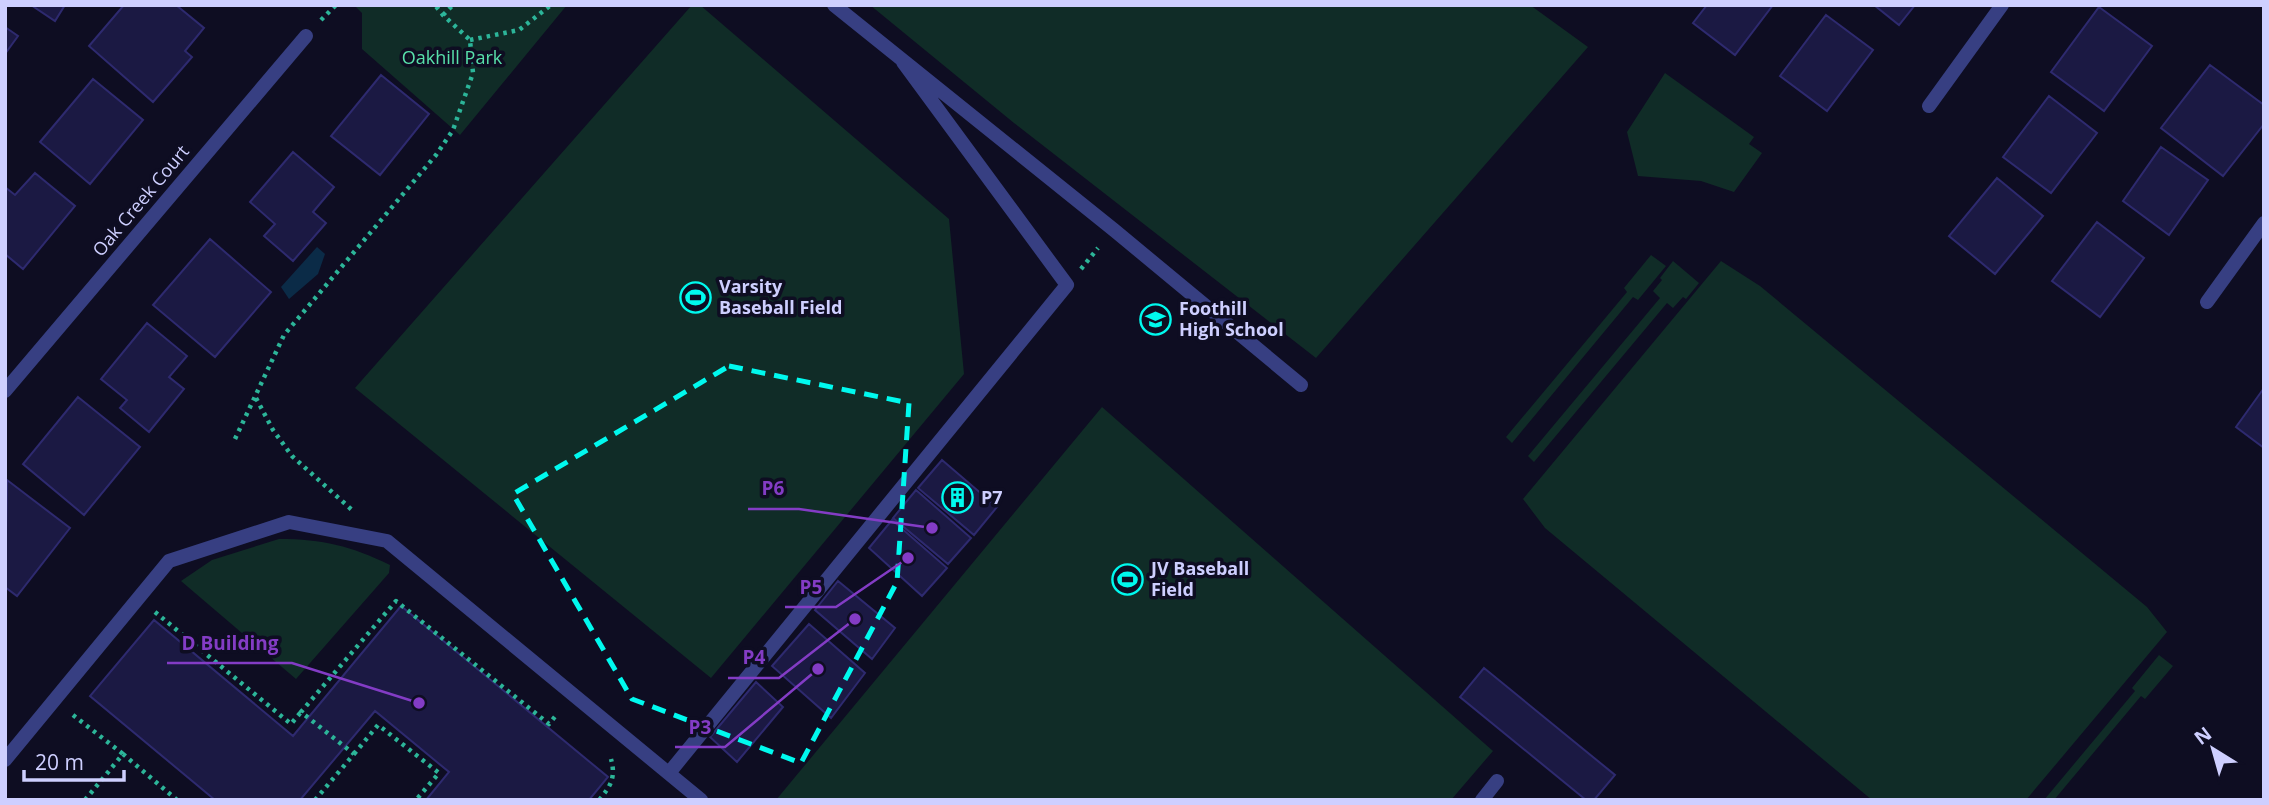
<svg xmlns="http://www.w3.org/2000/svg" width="2269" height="805" viewBox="0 0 2269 805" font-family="'Open Sans',sans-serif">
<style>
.green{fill:#102c27}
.water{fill:#0b2b47}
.building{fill:#1b1943;stroke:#2e2a6f;stroke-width:2}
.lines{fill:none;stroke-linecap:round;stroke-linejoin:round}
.path{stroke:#2cb599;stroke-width:4.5;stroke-dasharray:3.5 5;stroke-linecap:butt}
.lane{stroke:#373f82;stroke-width:14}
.street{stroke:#373f82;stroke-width:14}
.marked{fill:none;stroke:#00f9ee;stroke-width:5;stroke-dasharray:14 9;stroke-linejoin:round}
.labels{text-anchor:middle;stroke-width:7;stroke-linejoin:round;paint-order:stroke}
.park-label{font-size:18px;fill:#58e1ab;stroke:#0e0d22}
.street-label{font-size:18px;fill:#cecfff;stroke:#0e0d22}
.poi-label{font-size:18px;font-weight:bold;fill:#cecfff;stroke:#0e0d22;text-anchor:start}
.leader{fill:none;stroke:#833cc5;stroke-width:2.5}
.callout-dot{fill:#833cc5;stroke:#0e0d22;stroke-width:2.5}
.callout-label{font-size:19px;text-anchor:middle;font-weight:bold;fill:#833cc5;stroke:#0e0d22;stroke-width:7;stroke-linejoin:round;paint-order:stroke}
</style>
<rect width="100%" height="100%" fill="#0e0d22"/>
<path class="green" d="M354,5H567L460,135L362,49V13Z
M692,5H700L949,219L964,374L711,678L355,388Z
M870,5H1530L1588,47L1316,358L1014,123Z
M1665,73L1754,137L1749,144L1762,153L1734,192L1701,181L1638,176L1627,132Z
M1651,255L1666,266L1638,300L1633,297L1512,443L1506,437L1627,292L1624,288Z
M1673,261L1699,283L1686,299L1683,297L1673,308L1667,303L1534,462L1528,456L1660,298L1653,291L1662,280L1660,278Z
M1721,261L1760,286L2147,607L2167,632L2026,800H1872L1545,528L1523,499Z
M1102,407L1493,751L1451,800H776Z
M279,539C323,539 351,546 390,565L389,573L296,679L181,581L212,560Z
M2159,655L2173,666L2145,699L2141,696L2054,800H2044L2135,691L2132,688Z"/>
<path class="water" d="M317,247L325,254L318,274L289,299L281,287Z"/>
<path class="building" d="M31,5H65L55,21Z
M124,5H176L204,28L185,51L192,57L153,102L89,46Z
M1707,5H1773L1735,55L1693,23Z
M1874,5H1915L1899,25Z
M2099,7L2152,46L2104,111L2051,72Z
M1826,15L1873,50L1827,111L1780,76Z
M5,27L18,36L5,54Z
M2210,65L2264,105V124L2223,176L2161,128Z
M381,75L429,114L380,175L331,136Z
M93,79L143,120L90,184L40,142Z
M2049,96L2097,133L2051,193L2003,157Z
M2161,147L2208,180L2169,235L2123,201Z
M293,152L334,187L313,212L326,223L293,261L264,236L275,224L250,202Z
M35,173L75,206L23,269L5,254V187L15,195Z
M1997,178L2043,216L1995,274L1949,236Z
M2097,222L2144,258L2100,317L2052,281Z
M210,239L271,292L215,357L153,305Z
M147,323L187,356L169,377L184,389L149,432L120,408L127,400L101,379Z
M2264,388V448L2236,427Z
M78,397L140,447L84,515L23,464Z
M942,460L997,507L974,535L918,488Z
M7,480L70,528L17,596L5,587Z
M916,490L971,538L948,564L893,518Z
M892,520L947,568L922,596L869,548Z
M838,581L895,628L872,659L815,610Z
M401,606L608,777L589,800H426L449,772L375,711L300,800H215L90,696L154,620L293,736Z
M809,624L865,673L831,718L772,666Z
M1484,668L1615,775L1594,800H1586L1460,697Z
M756,682L783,707L737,762L710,737Z"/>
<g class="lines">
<path class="path" d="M443,15L453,5
M321,20L336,5
M470,40L519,30L551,5
M1081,269L1098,248
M256,398L273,430L292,456L352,510
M235,439L284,335L436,155L453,130L473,73L470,40L443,15L435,5
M155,612L291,724L301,712
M73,715L123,754
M354,754L378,725L382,728L439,773L416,800
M85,800L123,754L177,800
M315,800L354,754L301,712L396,601L549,724L558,713
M599,800C611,786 616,777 611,759"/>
<path class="lane" d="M834,5L1114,230L1301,385
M5,760L169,561L289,522L387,541L701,800
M669,773L1067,285L903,62
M1482,800L1497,781"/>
<path class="street" d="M1929,106L2002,5
M2207,302L2264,223
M5,391L306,36"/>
</g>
<path class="marked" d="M729,366L909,403L897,582L801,763L632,699L513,494Z"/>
<defs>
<symbol id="stadium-ring" viewBox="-11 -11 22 22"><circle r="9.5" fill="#0e0d22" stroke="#00f9ee" stroke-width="1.5"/><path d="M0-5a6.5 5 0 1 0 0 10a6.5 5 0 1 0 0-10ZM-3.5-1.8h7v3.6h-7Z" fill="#00f9ee"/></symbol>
<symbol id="school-ring" viewBox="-11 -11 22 22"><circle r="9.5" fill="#0e0d22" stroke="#00f9ee" stroke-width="1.5"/><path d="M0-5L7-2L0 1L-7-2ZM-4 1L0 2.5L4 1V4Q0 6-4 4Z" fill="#00f9ee"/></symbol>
<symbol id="building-ring" viewBox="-11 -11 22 22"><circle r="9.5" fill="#0e0d22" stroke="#00f9ee" stroke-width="1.5"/><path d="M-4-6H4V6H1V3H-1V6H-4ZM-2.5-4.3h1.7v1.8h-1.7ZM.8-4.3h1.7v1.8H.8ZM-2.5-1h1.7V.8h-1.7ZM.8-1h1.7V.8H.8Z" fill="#00f9ee"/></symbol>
</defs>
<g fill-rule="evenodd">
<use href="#stadium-ring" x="678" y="280" width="35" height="35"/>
<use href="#school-ring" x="1138" y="302" width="35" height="35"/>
<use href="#building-ring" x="940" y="480" width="35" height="35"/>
<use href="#stadium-ring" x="1110" y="562" width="35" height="35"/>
</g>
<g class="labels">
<g class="park-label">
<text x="452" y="64">Oakhill Park</text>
</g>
<g class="street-label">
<text transform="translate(141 201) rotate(-50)" y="6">Oak Creek Court</text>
</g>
<g class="poi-label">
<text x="719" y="293">Varsity<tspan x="719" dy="21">Baseball Field</tspan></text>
<text x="1179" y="315">Foothill<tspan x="1179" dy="21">High School</tspan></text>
<text x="981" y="504">P7</text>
<text x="1151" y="575">JV Baseball<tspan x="1151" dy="21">Field</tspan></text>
</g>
</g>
<path class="leader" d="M932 528L799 509H748M908 558L836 607H785M419 703L292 663H167M855 619L779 678H728M818 669L725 747H675"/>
<g class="callout-dot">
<circle cx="932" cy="528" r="7"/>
<circle cx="908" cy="558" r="7"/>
<circle cx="419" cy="703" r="7"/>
<circle cx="855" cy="619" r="7"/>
<circle cx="818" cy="669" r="7"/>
</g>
<g class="callout-label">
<text x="773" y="495">P6</text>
<text x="811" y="594">P5</text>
<text x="230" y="650">D Building</text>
<text x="754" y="664">P4</text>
<text x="700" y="734">P3</text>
</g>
<rect width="2269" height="805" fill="none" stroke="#cecfff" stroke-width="14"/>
<g transform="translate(2213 749) rotate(323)" stroke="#0e0d22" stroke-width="5" paint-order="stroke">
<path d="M0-5L12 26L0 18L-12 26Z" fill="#cecfff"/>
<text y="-10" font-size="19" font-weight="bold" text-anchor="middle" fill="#cecfff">N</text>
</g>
<path d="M24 770v10h100v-10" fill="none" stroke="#cecfff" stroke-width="3.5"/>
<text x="35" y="770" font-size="21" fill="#cecfff" stroke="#0e0d22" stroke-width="5" paint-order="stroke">20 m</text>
</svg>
